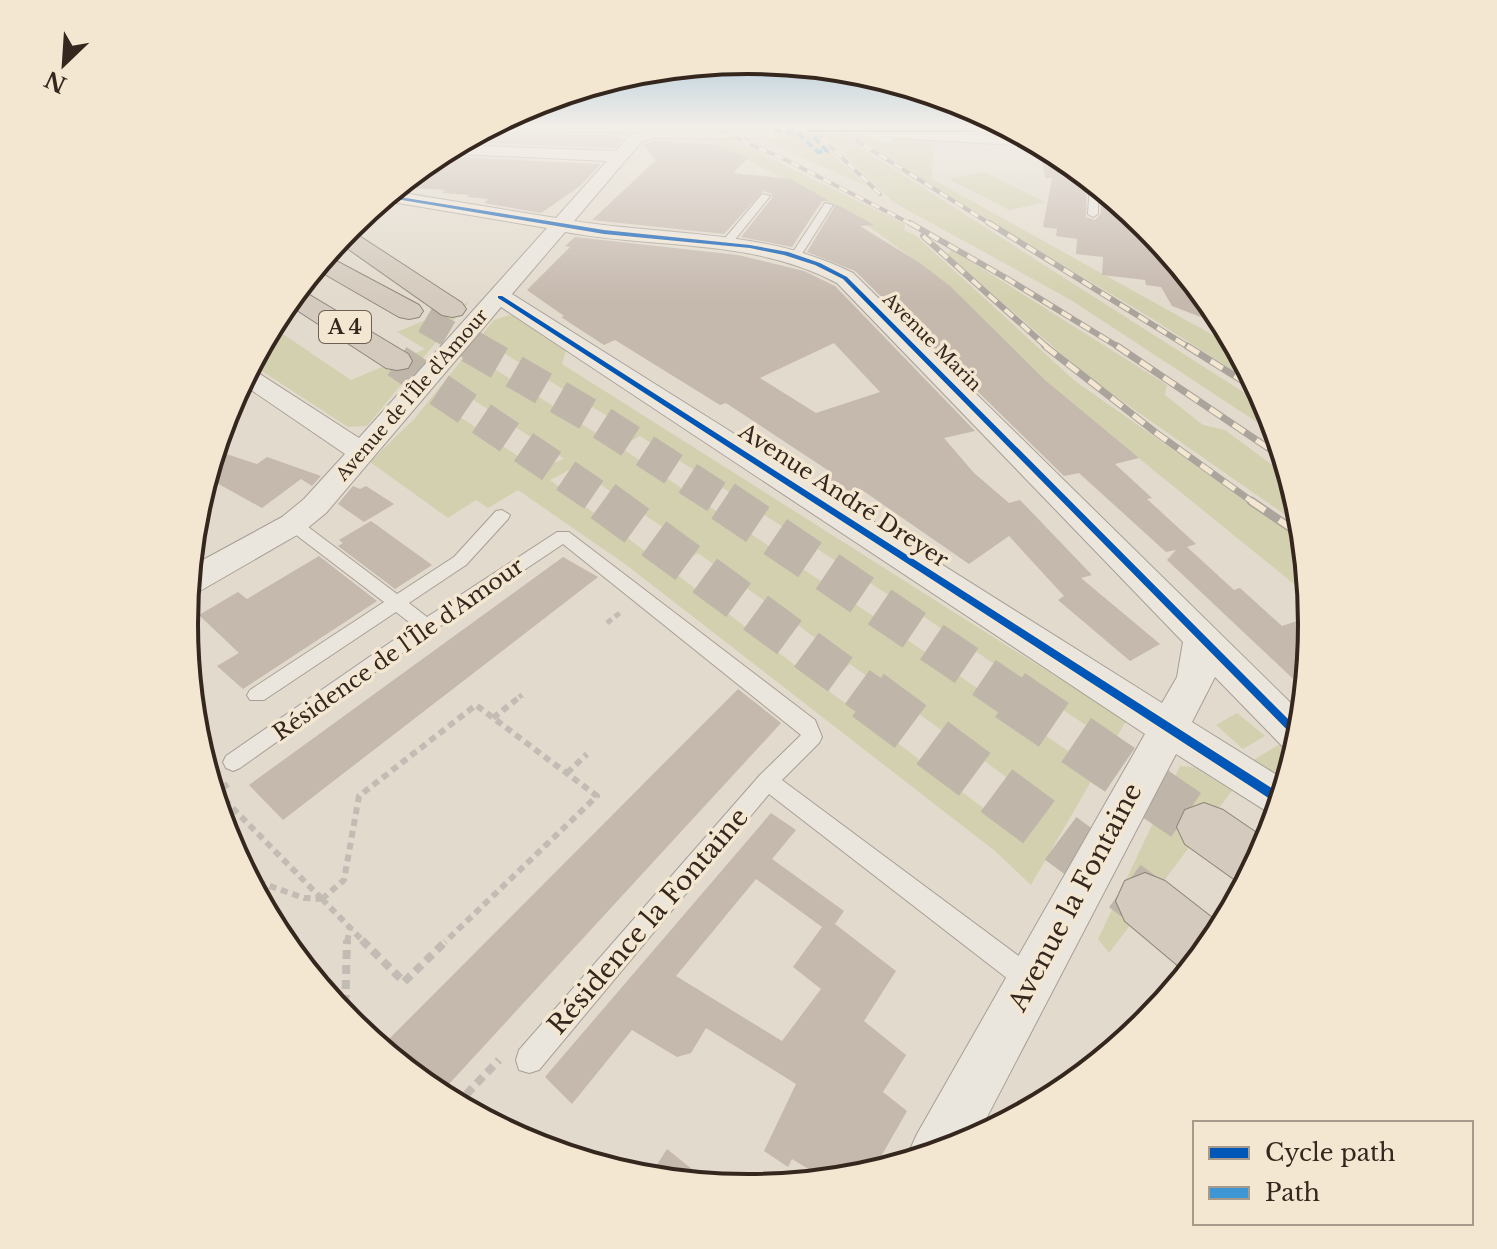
<svg xmlns="http://www.w3.org/2000/svg" width="1497" height="1249" viewBox="0 0 1497 1249" font-family="'Libre Baskerville',serif">
<style>
.green{fill:#d3d0af;fill-rule:evenodd}
.building{fill:#c5b8ad;fill-rule:evenodd}
.lines{fill:none;stroke-linecap:round;stroke-linejoin:round}
.highway-tunnel-far3{stroke:#bfb6a9;stroke-width:27;stroke-dasharray:27 13;stroke-linecap:butt}
.highway-tunnel-far2{stroke:#bfb6a9;stroke-width:34;stroke-dasharray:34 17;stroke-linecap:butt}
.highway-tunnel-far1{stroke:#bfb6a9;stroke-width:42;stroke-dasharray:42 21;stroke-linecap:butt}
.highway-tunnel{stroke:#bfb6a9;stroke-width:53;stroke-dasharray:53 27;stroke-linecap:butt}
.lane-casing{stroke:#a79f95;stroke-width:2}
.street-casing{stroke:#a79f95;stroke-width:2}
.primary-casing{stroke:#8d857c;stroke-width:2}
.highway-casing{stroke:#8d857c;stroke-width:2}
.path-far2{stroke:#c2bcb4;stroke-width:5;stroke-dasharray:6 4;stroke-linecap:butt}
.path-far1{stroke:#c2bcb4;stroke-width:6;stroke-dasharray:7 5;stroke-linecap:butt}
.path{stroke:#c2bcb4;stroke-width:8;stroke-dasharray:9 6;stroke-linecap:butt}
.lane{fill:#eae5dd;fill-rule:evenodd}
.street{fill:#eae5dd;fill-rule:evenodd}
.primary{fill:#e1dacf;fill-rule:evenodd}
.highway{fill:#d4cabd;fill-rule:evenodd}
.rail-far3-casing{stroke:#aaa49d;stroke-width:4}
.rail-far2-casing{stroke:#aaa49d;stroke-width:6}
.rail-far1-casing{stroke:#aaa49d;stroke-width:7}
.rail-casing{stroke:#aaa49d;stroke-width:9}
.rail-far3{stroke:#f3e7d2;stroke-width:3;stroke-dasharray:9;stroke-linecap:butt}
.rail-far2{stroke:#f3e7d2;stroke-width:4;stroke-dasharray:11;stroke-linecap:butt}
.rail-far1{stroke:#f3e7d2;stroke-width:5;stroke-dasharray:14;stroke-linecap:butt}
.rail{stroke:#f3e7d2;stroke-width:6;stroke-dasharray:17;stroke-linecap:butt}
.street-bridge-casing{stroke:#a79f95;stroke-width:18;stroke-linecap:butt}
.street-bridge{stroke:#eae5dd;stroke-width:17}
.quiet{stroke:#3e96d5;stroke-width:4;stroke-dasharray:8 4;stroke-linecap:butt}
.cycleway-casing{stroke:#f3e7d2;stroke-width:5}
.cycleway{fill:#0057b8;fill-rule:evenodd}
.labels{text-anchor:middle;stroke-width:7;stroke-linejoin:round;paint-order:stroke}
.far-street-label{font-size:18px;fill:#35271e;stroke:#f3e7d2}
.shield{fill:#f3e7d2;stroke:#6e6154;stroke-width:2}
.shield-label{font-size:20px;font-weight:bold;fill:#35271e}
.street-label{font-size:22px;fill:#35271e;stroke:#f3e7d2}
.near-street-label{font-size:26px;fill:#35271e;stroke:#f3e7d2}
.rim{fill:none;stroke:#35271e;stroke-width:4}
</style>
<rect width="100%" height="100%" fill="#e2dacc"/>
<path class="green" d="M791,131H808L868,187L755,136H792Z
M822,133H837L1270,409L1278,436L1071,300L893,202Z
M852,133L933,140L932,179L1238,349L1259,387L1151,318L923,181Z
M702,136H724L905,224L904,230L915,235L1075,381L1305,542L1310,597L1051,387L936,276L855,216Z
M984,172L1045,202L1009,210L949,179Z
M951,249L1167,385L1165,395L1203,425L1225,430L1292,480L1304,528L1089,378L948,255Z
M469,302L367,426L348,427L251,364L271,326L351,380L425,349L397,332Z
M512,314L566,351L562,364L1126,721L1031,885L995,851L625,564L518,490L488,508L476,500L448,518L370,462L415,418L494,320ZM502,352L624,426V427L604,438L482,361ZM472,399L563,458V459L538,470L450,410ZM640,436L745,502V503L725,517L620,447ZM575,467L684,542V543L657,560L550,480ZM763,514L895,599V600L873,616L742,528ZM698,553L832,650L804,672L671,570ZM918,613L1090,728V729L1068,751L896,632ZM850,664L1027,792V793L999,820L825,688Z
M1237,713L1265,736L1243,749L1216,725Z
M1280,744L1295,758L1288,781L1253,760Z
M1180,766L1194,767L1232,791L1109,953L1098,939Z"/>
<path class="building" d="M476,133L609,135L607,137L623,138L615,148L462,142Z
M655,141L718,145L748,158L733,173L791,179L829,201H822L792,247L741,237L772,198V194L763,191L724,234L592,220L656,160L643,145Z
M1049,148L1090,178L1087,182L1086,217L1095,220L1101,214V187L1148,226L1218,311L1227,327L1172,306L1161,287L1146,285L1145,280L1102,275L1103,257L1076,254L1077,239L1056,236L1057,229L1043,227L1052,178H1045L1040,150Z
M436,154L439,156L601,164L580,186L541,213L484,203L489,199L467,197L469,195L442,193L445,190L397,187Z
M836,204L874,225L860,226L920,263L950,286L1046,381L1139,458L1115,464L1152,498L1147,499L1196,544L1187,547L1234,590L1240,588L1282,626L1312,616L1306,691L1167,560L1176,550L1166,552L1079,473L1064,476L855,271L807,252Z
M575,237L738,255L804,271L835,286L975,431L944,438L974,473L1009,503L1020,500L1092,575L1081,578L1160,644L1130,661L1058,600L1064,596L1009,536L969,564L862,490L847,499L818,481L832,473L726,403L720,405L615,340L604,345L561,317L564,316L527,290L570,247L565,246ZM834,343L880,392L816,413L760,378Z
M214,450L257,464L267,457L321,476L312,486L301,479L262,508L206,477Z
M353,486L360,489L366,486L394,504L364,522L338,504Z
M371,521L432,565L395,589L338,546L343,543L339,540Z
M319,556L377,601L243,689L217,666L239,653L199,615L238,592L247,599Z
M563,557L598,577L283,820L249,785Z
M738,689L781,723L438,1096L434,1094L404,1069L383,1045Z
M771,813L796,830L772,859L844,911L835,924L896,971L864,1021L906,1055L883,1092L907,1111L871,1174L858,1178L841,1180L831,1173L823,1178L792,1159L788,1167L764,1151L796,1084L706,1028L691,1053L677,1057L632,1030L572,1104L545,1077ZM756,879L822,927L793,967L821,989L782,1041L676,976Z
M667,1149L713,1186L648,1179Z"/>
<g class="lines">
<path class="highway-tunnel-far3" d="M425,320L473,348"/>
<path class="highway-tunnel-far2" d="M470,346L591,416L726,503
M397,361L606,503"/>
<path class="highway-tunnel-far1" d="M603,501L871,697
M723,501L1013,697"/>
<path class="highway-tunnel" d="M868,695L1145,901
M1010,695L1204,827"/>
<defs>
<path id="lane" d="M1092,180L1098,185V214L1093,217L1088,214L1090,182Z
M762,194L770,196L729,247H721V243Z
M825,203L833,205L800,257H792L791,255Z
M502,510L510,515L508,519L466,565L409,603L427,617L557,532H569L815,720L822,737L819,743L782,780L1039,971L1043,980L1039,989L1030,993L1021,989L769,794L539,1070L529,1073L519,1070L516,1060L519,1050L760,775L801,735L563,544L433,631L240,768L233,771L226,768L223,762L226,756L414,626L396,612L264,700H250L247,695L250,690L384,602L287,528L285,524L287,520H299L397,594L454,557L496,511Z"/>
<path id="street" d="M769,126L780,127L782,130L780,133L758,138H655L642,141L574,221C668,236 766,229 853,273L1304,716L1296,754L1287,751L1215,677L1192,722L1288,782L1277,818L1176,754L975,1140L912,1162L908,1154L917,1134L1145,734L501,307L326,513L304,531L200,591L187,595L190,567L282,517L304,499L345,454L241,383L249,367L359,438L547,228L380,200L391,191L556,218L607,161L439,153L453,145L616,151L630,135L654,128ZM565,232C656,249 753,238 837,283L1183,642L1177,677L1162,703L512,294Z
M885,129L1031,138L1047,147L879,137V131Z"/>
<path id="primary" d="M497,126H1008L1018,132H506Z"/>
<path id="highway" d="M347,228L462,303L466,309L462,315L452,317L442,315L337,241Z
M325,255L419,305L423,311L419,317L409,319L399,317L314,268Z
M298,288L408,354L412,361L408,368L397,370L386,368L286,303Z
M1204,803L1223,810L1270,842L1245,887L1185,844L1177,827L1185,810Z
M1145,873L1165,881L1224,927L1188,974L1125,921L1116,901L1125,881Z"/>
</defs>
<use href="#lane" class="lane-casing"/>
<use href="#street" class="street-casing"/>
<use href="#primary" class="primary-casing"/>
<use href="#highway" class="highway-casing"/>
<path class="path-far2" d="M607,623L621,612
M519,697L522,695"/>
<path class="path-far1" d="M493,718L522,695
M567,773L587,754
M228,784L217,792L322,899
M247,878L304,898L322,899
M322,899L344,880L359,796L476,705L597,796L445,942
M322,899L364,942
M347,942L350,929"/>
<path class="path" d="M362,940L404,982L447,940
M345,1019L347,940
M456,1105L499,1060"/>
<use href="#lane" class="lane"/>
<use href="#street" class="street"/>
<use href="#primary" class="primary"/>
<use href="#highway" class="highway"/>
<defs>
<path id="rail-far3" d="M709,126L786,160L913,225
M809,126L880,194
M833,126L992,225"/>
<path id="rail-far2" d="M910,223L1006,278L1120,348
M989,223L1190,348
M923,236L1048,348"/>
<path id="rail-far1" d="M1045,346L1155,432L1254,503
M1117,346L1286,460
M1187,346L1262,393"/>
<path id="rail" d="M1251,501L1304,537"/>
</defs>
<use href="#rail-far3" class="rail-far3-casing"/>
<use href="#rail-far2" class="rail-far2-casing"/>
<use href="#rail-far1" class="rail-far1-casing"/>
<use href="#rail" class="rail-casing"/>
<use href="#rail-far3" class="rail-far3"/>
<use href="#rail-far2" class="rail-far2"/>
<use href="#rail-far1" class="rail-far1"/>
<use href="#rail" class="rail"/>
<defs>
<path id="street-bridge" d="M862,126L885,134
M774,130L780,126"/>
</defs>
<use href="#street-bridge" class="street-bridge-casing"/>
<use href="#street-bridge" class="street-bridge"/>
<path class="quiet" d="M774,130L798,133L818,152L827,151L808,131"/>
<defs>
<path id="cycleway" d="M808,130H974L976,131L974,132H806Z
M387,195L604,230L750,245L788,252L820,263L847,277L1302,733L1300,743L843,279L815,265L784,255L750,248L604,234L384,197Z
M498,296H502L1284,796L1281,806L498,298Z"/>
</defs>
<use href="#cycleway" class="cycleway-casing"/>
<use href="#cycleway" class="cycleway"/>
</g>
<linearGradient id="sky" x2="0" y2="1"><stop stop-color="#94bbd6"/><stop offset="0.42" stop-color="#f2eee8"/><stop offset="1" stop-color="#f2eee8" stop-opacity="0"/></linearGradient>
<rect width="1497" height="301" fill="url(#sky)"/>
<g class="labels">
<g class="far-street-label">
<text transform="translate(932 342) rotate(45)" y="6">Avenue Marin</text>
<text transform="translate(412 395) rotate(-49)" y="6">Avenue de l'Île d'Amour</text>
</g>
<rect class="shield" x="319" y="311" width="52" height="32" rx="6"/>
<g class="shield-label">
<text x="345" y="334">A 4</text>
</g>
<g class="street-label">
<text transform="translate(844 495) rotate(33)" y="8">Avenue André Dreyer</text>
<text transform="translate(398 649) rotate(-35)" y="8">Résidence de l'Île d'Amour</text>
</g>
<g class="near-street-label">
<text transform="translate(1075 897) rotate(-62)" y="9">Avenue la Fontaine</text>
<text transform="translate(648 921) rotate(-49)" y="9">Résidence la Fontaine</text>
</g>
</g>
<path d="M0 0H1497V1249H0ZM198 624a550 550 0 1 1 1100 0a550 550 0 1 1-1100 0Z" fill="#f3e7d2" fill-rule="evenodd"/>
<path class="rim" d="M198 624a550 550 0 1 1 1100 0a550 550 0 1 1-1100 0Z"/>
<rect x="1193" y="1121" width="280" height="104" fill="#f3e7d2" stroke="#a79a8a" stroke-width="2"/>
<rect x="1209" y="1147" width="40" height="12" fill="#0057b8" stroke="#a79a8a" stroke-width="2"/>
<text x="1265" y="1161" font-size="24" fill="#35271e">Cycle path</text>
<rect x="1209" y="1187" width="40" height="12" fill="#3e96d5" stroke="#a79a8a" stroke-width="2"/>
<text x="1265" y="1201" font-size="24" fill="#35271e">Path</text>
<g transform="translate(64 64) rotate(205)" stroke="#f3e7d2" stroke-width="6" paint-order="stroke">
<path d="M0-6L14 30L0 20L-14 30Z" fill="#35271e"/>
<text y="-12" font-size="22" font-weight="bold" text-anchor="middle" fill="#35271e">N</text>
</g>
</svg>
